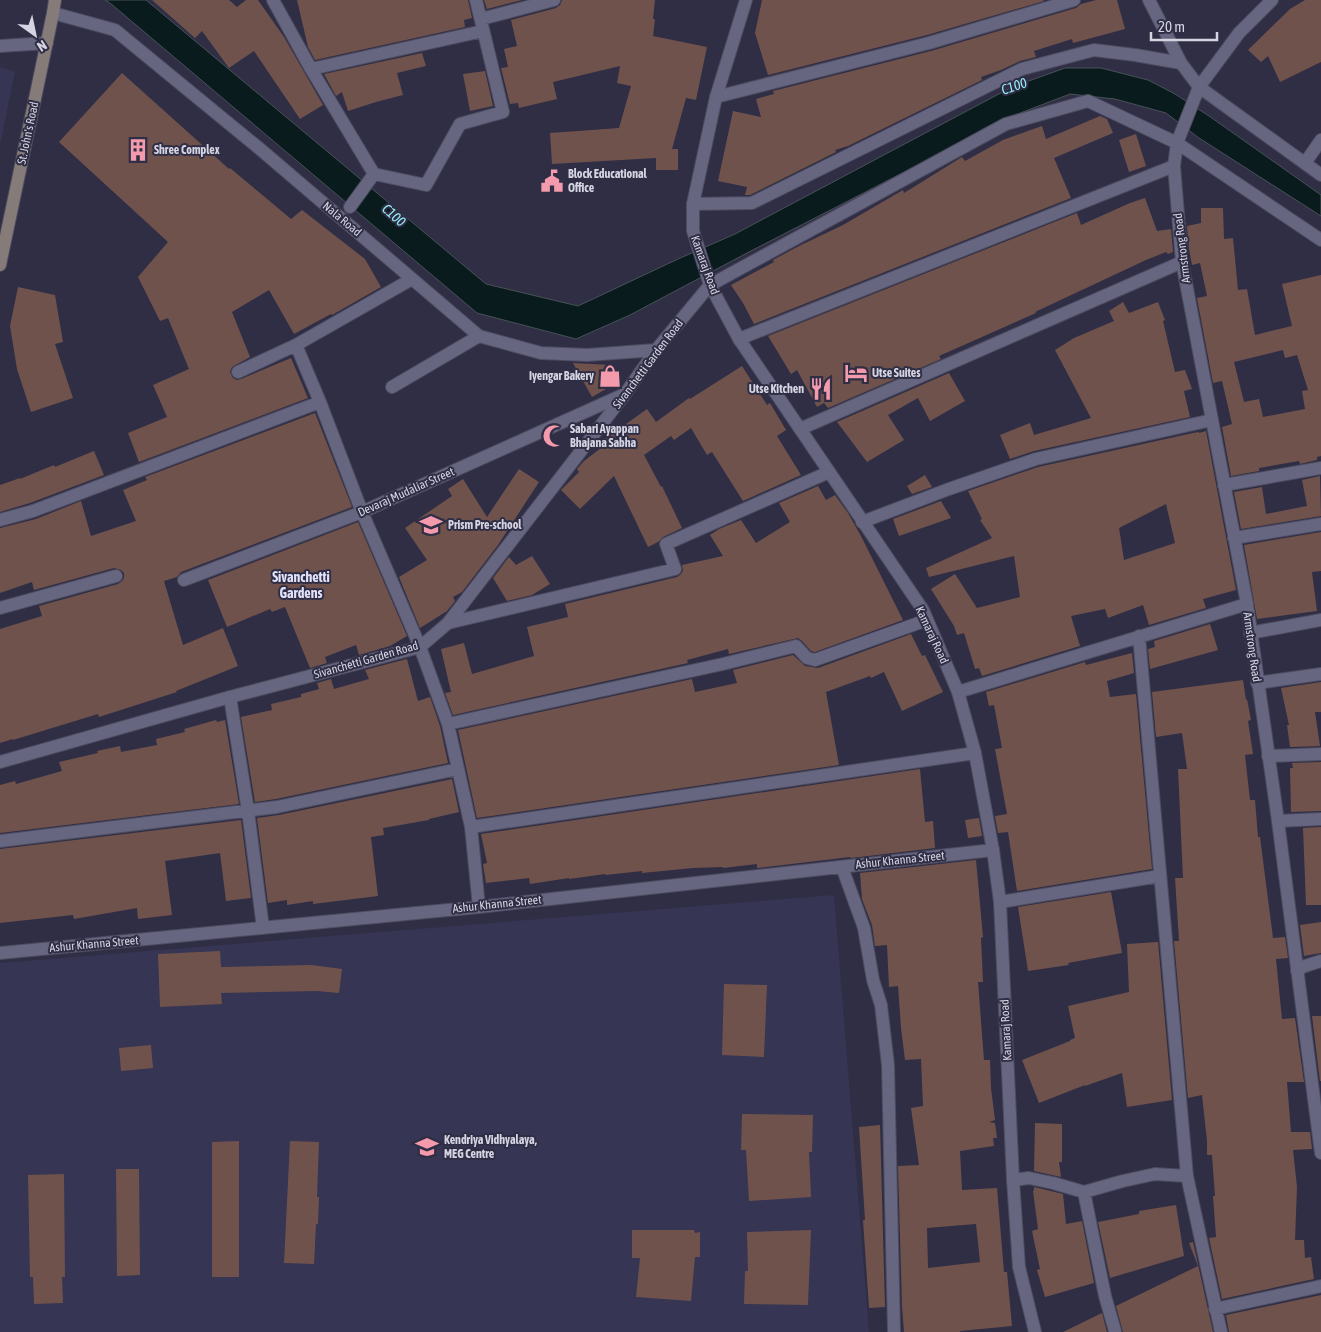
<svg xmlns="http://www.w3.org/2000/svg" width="1321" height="1332" viewBox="0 0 1321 1332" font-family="'Asap Condensed',sans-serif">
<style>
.built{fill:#363553}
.water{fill:#0a1b1d;stroke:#475258}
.building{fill:#70524d;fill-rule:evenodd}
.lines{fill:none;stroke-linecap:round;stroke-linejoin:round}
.minor-casing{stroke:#4c4b5f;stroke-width:14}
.tertiary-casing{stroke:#4c4b5f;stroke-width:14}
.secondary-casing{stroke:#4c4b5f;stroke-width:14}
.minor{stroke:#666681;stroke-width:12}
.tertiary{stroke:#666681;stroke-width:12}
.secondary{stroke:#857b79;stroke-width:12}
.labels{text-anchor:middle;stroke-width:4;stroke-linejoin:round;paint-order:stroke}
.street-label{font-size:12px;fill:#d4d4e3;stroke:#2f2e45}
.poi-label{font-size:12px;font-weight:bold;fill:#d4d4e3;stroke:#2f2e45;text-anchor:start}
.water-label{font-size:14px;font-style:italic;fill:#95f1fa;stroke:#2f2e45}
.neighbourhood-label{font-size:14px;font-weight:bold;fill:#e1e1fa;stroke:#2f2e45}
</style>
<rect width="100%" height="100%" fill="#2f2e45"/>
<path class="built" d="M0,67L15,72L0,145Z
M834,895L869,1332H0V963Z"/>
<path class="water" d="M105,0H146L486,284L578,306L678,259L735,234L1012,87L1065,68H1101L1148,80L1175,94L1209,116L1321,195V216L1199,138L1166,113L1115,99L1070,94L1015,115L747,253L630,315L576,339L477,313L110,3Z"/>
<path class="building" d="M152,0H229L237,7L246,0H258L284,37L323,105L300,119L254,51L229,68L202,31L195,38Z
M297,0H468L472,18L464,20L465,27L315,60L308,47Z
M484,0H522L487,9Z
M562,0H655L653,19H655L653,36L707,47L696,100L686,98L672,149H678V170H656V158L552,164L550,133L619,128L631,86L617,83L620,66L553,82L557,99L519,108L518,103L510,104L501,68L508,67L504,49L517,46L511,20L556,8L560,5Z
M762,0H1043L1044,1L927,35L768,75L755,33Z
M1096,0H1117L1125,29L1073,43L1072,39L1034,51L1036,57L1020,61L1001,70L981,77L982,80L848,146L835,150L836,152L750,195H745L747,187L718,181L733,111L761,117L756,99L774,94L773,91L931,51L1076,8L1081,4Z
M1305,0H1321V62L1280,82L1268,56L1261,62L1248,50L1290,9Z
M422,53L426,66L397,73L403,95L376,102L348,111L342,92L336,96L324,74Z
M485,71L493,106L470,111L463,74Z
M122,73L229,169L230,168L291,219L302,210L365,259L381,287L332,315L331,314L294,334L269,290L232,312L250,357L232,367L230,372L233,378L237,380L241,379L291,358L308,398L139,462L128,433L167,417L153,385L189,369L168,318L160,321L138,277L168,242L59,142Z
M1100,116L1107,119L1113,133L1054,158L1071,198L754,324L743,303L731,285L774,262L773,260L799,246L843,225L903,190L904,193L962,157L965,161L1003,140L1042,126L1046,139Z
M1136,134L1146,166L1129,172L1119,140Z
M1145,198L1157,231L1171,229L1173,252L1168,254L1166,252L1146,260L1035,312L1036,313L939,356L941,359L828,408L824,403L817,407L797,370L791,374L768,336L1077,213L1081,225L1130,203Z
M1201,208H1223L1224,239L1233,238L1238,290L1247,289L1255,335L1292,326L1282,284L1321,275V456L1317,457V460L1300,464L1299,461L1259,468V471L1231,476L1222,427L1232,424L1222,381L1213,383L1197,298L1207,296L1200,263L1192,265L1189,249L1187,226L1201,223ZM1283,350L1285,358L1297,355L1308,390L1302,391L1305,409L1263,417L1259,399L1244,402L1234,362Z
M18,287L55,295L63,342L55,344L73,398L31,412L17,369L10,326Z
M1123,302L1129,313L1158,302L1165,320L1163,321L1175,372L1185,370L1192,389L1184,391L1190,417L1034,451L1010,459L1000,435L1030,423L1034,435L1091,418L1055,350L1074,338L1114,321L1109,311Z
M573,363L611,365L620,381L592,397Z
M742,366L767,405L770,403L786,430L777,436L801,475L743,501L712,452L707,455L691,428L674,440L671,436L644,455L661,487L662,486L682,528L663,537L658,542L648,547L614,476L580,509L561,490L579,472L577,469L584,461L601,448L598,444L647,409L656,422L689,398L690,399Z
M949,373L965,401L930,421L918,398L888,415L904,440L867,462L837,422Z
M315,413L352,507L181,572L177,577L164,581L183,645L223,628L238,666L176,691L177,692L99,717L98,714L13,740V739L0,743V629L42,616L39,606L118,584L122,581L124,578V573L121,570L114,568L34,590L32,582L0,593V528L36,519L81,501L91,536L136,521L123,490L147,480L145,477Z
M1206,431L1236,590L1203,599L1206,608L1149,625L1143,605L1108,618L1105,609L1071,616L1080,646L982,676L979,668L975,669L964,633L957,635L954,626L931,589L955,574L977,608L1020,597L1014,556L929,577L926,568L992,538L980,520L982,519L968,491L1038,467L1193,433L1199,432V433ZM1166,504L1175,543L1124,560L1119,528Z
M94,451L104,475L30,503L0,512V485L20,478V479L54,465L55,467Z
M519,469L539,482L498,545L462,592L453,597L455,601L447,611L420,628L399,577L427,560L405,528L452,496L448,489L463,479L487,517Z
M925,475L932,487L912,494L907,486Z
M1320,476L1321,516L1241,529L1234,492L1262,487L1266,514L1307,506L1302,480Z
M818,486L826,500L835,495L848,513L861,536L903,620L815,652L811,651L802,641L798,638L729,654L728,649L687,660L688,663L453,715L445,693L451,692L441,649L464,643L472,674L534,656L527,627L568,617L565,604L677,577L680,575L683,571L682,565L723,556L710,535L719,529L741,520L756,543L790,522L779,503Z
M941,501L951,518L899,536L893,519Z
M358,522L407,636L390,646L359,655L356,645L325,657L327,663L310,668L285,607L272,612L270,609L227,627L208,580Z
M1321,532V571L1312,572L1317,611L1257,619L1244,545Z
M532,556L550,584L532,595L507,601L493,578L509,557L516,565Z
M1210,624L1218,650L1150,669L1148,649L1155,647L1154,641Z
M911,634L922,656L925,655L943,692L902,711L884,672L871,678L870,676L826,692L839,765L477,818L458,730L692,679L695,692L737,683L733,670L793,655L805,666L818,668Z
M1132,653L1134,673L1107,681L1110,697L1136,694L1152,869L1017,891L1008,832L998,833L995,816L1007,814L995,749L1002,748L994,705L989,706L986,692L1085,662L1086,665Z
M407,659L418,701L430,697L440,726L448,763L276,799L255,802L241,717L272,710L271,704L301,697V694L319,689L317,683L331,679L334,689L369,679L365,670Z
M1243,680L1246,700L1247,699L1251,720L1248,721L1253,754L1245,755L1250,800H1255L1258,837H1260L1273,938L1285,937L1288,958L1276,959L1282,1019L1295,1018L1304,1082H1287L1291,1132H1310L1312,1149L1293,1150L1297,1187L1295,1240H1304L1305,1258L1311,1257L1314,1279L1222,1299L1209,1238L1216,1237L1213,1196H1215L1212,1155H1207V1141L1202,1095L1188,1098L1174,941H1179L1175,878H1183L1178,769H1187L1182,733L1156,737L1152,692Z
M1321,682V712H1315L1320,746L1290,747L1287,725H1289L1281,688Z
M216,720L217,722L225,720L239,804L0,833V785L15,781L16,784L62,771L59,762L98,753L97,751L120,746L121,752L157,745L156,739L185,732L184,729Z
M1321,762V811L1291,812L1290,768H1293L1292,763Z
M920,769L925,822L933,821L935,848L851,858L850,857L757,868V864L723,868V867L693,868L642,873V871L606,875L605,874L569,879V878L530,884L529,878L486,883L483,864L487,863L481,834Z
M452,779L459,812L429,819V820L383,828L384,835L371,837L378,896L313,904V901L287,905V900L268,903L257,818L279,815Z
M979,818L982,836L968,838L965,820Z
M241,820L251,898L226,901L220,853L165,861L172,915L138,919L137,908L74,919L73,915L0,923V849Z
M1321,827V905H1306L1303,828Z
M976,860L983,937L981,938L983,982H978L984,1060H990L991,1088L995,1120L989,1122L995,1123L997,1138H993L994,1146L960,1151L962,1190L997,1188L1004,1272H1007L1012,1326L960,1331V1332H904L902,1306L898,1166L919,1165L911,1108L923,1106L921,1059L905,1060L901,1028L898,986L889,987L887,945L875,946L872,925L862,899L860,873ZM976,1224L980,1262L928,1268L927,1228Z
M1111,892L1122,953L1068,963L1069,965L1028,971L1018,907Z
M1321,922V953L1304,956L1300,925Z
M1158,942L1172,1100L1127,1107L1122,1073L1085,1086V1085L1039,1103L1022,1060L1070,1041V1040L1075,1038L1068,1006L1129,992L1127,944Z
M220,951L221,967L311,965L342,969L339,993L317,991L221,993L222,1004L160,1007L158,954Z
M724,984L767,985L764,1057L722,1055Z
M1312,1016H1321V1081H1320Z
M151,1045L153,1068L121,1071L119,1048Z
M742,1114L813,1115L812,1152H809L811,1197L749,1201L746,1150H741Z
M1035,1123L1062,1124V1162H1059L1061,1177L1034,1171Z
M880,1125L885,1307L869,1308L863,1220H865L859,1127Z
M239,1141V1277H212V1142Z
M290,1141L319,1142L317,1197H319L318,1224H316L314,1264L284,1263Z
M116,1169H139L140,1275L117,1276Z
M64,1174L65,1277H62L63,1303L34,1304L33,1277H30L28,1175Z
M1034,1187L1063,1194L1066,1224L1082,1221L1094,1283L1045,1297L1037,1270L1040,1269L1032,1231L1038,1229L1033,1191L1034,1190Z
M1176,1205L1184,1256L1110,1278L1098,1222L1139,1214V1211Z
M632,1230H694L695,1233L700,1232V1257H695L691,1301L636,1297L640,1258H632Z
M811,1230L808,1305L744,1304L745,1271H748L747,1232Z
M1193,1242L1213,1332H1123L1116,1306L1198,1266L1189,1243Z
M1321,1295V1332H1229L1226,1315Z
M1102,1313L1107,1332H1063Z"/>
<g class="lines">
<defs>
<path id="minor" d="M273,0L311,69L374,174
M1149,0L1181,63L1199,87L1321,175
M481,19L554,0
M311,69L483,31
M716,97L929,43L1074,0
M1305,163L1321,140
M693,204L752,203L1022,69L1094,50L1135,55L1181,63
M350,207L374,174L426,185L460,124L503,112L476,0
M739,339L1174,166
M296,345L320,402L362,512L420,647L448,724L471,827L479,907
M238,372L296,345L412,279
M392,387L479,336
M800,429L1182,262
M1224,485L1321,468
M0,520L33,511L320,402
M862,522L949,489L1036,459L1212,420
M1234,538L1321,524
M184,580L362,512L625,394
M0,608L116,576
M448,623L675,569L666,544L829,472
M1250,633L1321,620
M1139,636L1187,1176L1221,1332
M1257,683L1321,674
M958,692L1247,604
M230,697L248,811L263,928
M448,724L723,664L796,646L807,658L815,660L927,620
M1268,756L1321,754
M1278,821L1321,819
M471,827L975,753
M0,841L277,807L458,769
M842,867L864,928L873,980L881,1005L888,1065L894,1332
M1000,902L1160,876
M0,953L479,907L993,850
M1297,970L1305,966L1321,961
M1013,1180L1029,1178L1053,1183L1084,1192L1105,1296L1115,1331
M1084,1192L1123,1181L1155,1174L1187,1176
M1215,1309L1321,1286"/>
<path id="tertiary" d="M746,0L716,97L693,204V231L710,285L739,339L923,610L958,692L975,753L993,850L1000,902L1013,1180L1019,1267L1035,1332
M1272,0L1239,33L1199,87L1177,143L1174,166L1182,262L1247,604L1278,821L1321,1153
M53,13L115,30L260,149L479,336L541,353L587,355L656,350
M0,46L47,43
M0,762L230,697L420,647L448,623L625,394L656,350L710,285L1006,124L1088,101L1177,143L1321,240"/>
<path id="secondary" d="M0,265L53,13L55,0"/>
</defs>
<use href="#minor" class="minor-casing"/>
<use href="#tertiary" class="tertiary-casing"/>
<use href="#secondary" class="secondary-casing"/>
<use href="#minor" class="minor"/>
<use href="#tertiary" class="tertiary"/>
<use href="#secondary" class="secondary"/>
</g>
<defs>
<symbol id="building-bare" viewBox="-9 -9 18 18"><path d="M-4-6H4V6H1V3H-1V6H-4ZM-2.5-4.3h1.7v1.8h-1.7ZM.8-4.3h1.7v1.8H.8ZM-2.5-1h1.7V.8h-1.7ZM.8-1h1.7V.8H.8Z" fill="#f39aac" stroke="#2f2e45" stroke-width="2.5" paint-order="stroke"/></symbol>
<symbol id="civic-bare" viewBox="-9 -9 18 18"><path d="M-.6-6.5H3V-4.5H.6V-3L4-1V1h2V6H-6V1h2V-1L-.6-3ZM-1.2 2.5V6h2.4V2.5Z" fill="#f39aac" stroke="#2f2e45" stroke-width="2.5" paint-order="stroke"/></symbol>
<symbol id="hotel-bare" viewBox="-9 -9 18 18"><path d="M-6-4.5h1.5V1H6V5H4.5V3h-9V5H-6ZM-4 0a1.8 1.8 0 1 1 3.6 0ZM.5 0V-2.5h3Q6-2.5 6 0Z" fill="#f39aac" stroke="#2f2e45" stroke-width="2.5" paint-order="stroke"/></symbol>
<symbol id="shop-bare" viewBox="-9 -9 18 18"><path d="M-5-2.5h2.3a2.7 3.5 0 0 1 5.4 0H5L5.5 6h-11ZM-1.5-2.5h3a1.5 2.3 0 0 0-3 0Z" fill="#f39aac" stroke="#2f2e45" stroke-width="2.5" paint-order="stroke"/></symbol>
<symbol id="restaurant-bare" viewBox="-9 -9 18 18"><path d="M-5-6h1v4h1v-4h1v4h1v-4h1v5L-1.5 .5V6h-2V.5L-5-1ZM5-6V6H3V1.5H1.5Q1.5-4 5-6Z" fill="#f39aac" stroke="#2f2e45" stroke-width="2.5" paint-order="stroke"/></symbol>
<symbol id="mosque-bare" viewBox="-9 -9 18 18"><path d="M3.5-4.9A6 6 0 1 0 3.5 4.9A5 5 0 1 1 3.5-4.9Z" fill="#f39aac" stroke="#2f2e45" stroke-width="2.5" paint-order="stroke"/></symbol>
<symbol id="school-bare" viewBox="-9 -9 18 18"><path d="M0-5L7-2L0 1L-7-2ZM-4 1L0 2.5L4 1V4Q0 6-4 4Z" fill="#f39aac" stroke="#2f2e45" stroke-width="2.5" paint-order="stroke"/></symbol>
</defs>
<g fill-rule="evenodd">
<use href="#building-bare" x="122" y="134" width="32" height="32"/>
<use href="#civic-bare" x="536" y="165" width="32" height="32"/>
<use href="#hotel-bare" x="840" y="357" width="32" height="32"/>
<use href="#shop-bare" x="594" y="360" width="32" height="32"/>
<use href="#restaurant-bare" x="805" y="373" width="32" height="32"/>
<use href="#mosque-bare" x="538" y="420" width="32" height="32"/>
<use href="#school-bare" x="415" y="509" width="32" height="32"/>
<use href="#school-bare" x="411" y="1131" width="32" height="32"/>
</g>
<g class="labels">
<g class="street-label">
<text transform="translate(28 133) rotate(-78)" y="4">St. John's Road</text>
<text transform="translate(342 219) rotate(40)" y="4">Nala Road</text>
<text transform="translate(1182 248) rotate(-97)" y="4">Armstrong Road</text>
<text transform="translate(705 265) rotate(70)" y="4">Kamaraj Road</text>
<text transform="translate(648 364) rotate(-53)" y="4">Sivanchetti Garden Road</text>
<text transform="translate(406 492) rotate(-24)" y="4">Devaraj Mudaliar Street</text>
<text transform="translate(932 635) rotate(65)" y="4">Kamaraj Road</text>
<text transform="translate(1252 647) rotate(82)" y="4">Armstrong Road</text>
<text transform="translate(366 660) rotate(-16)" y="4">Sivanchetti Garden Road</text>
<text transform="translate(900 860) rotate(-6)" y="4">Ashur Khanna Street</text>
<text transform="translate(497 904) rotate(-6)" y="4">Ashur Khanna Street</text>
<text transform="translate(94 944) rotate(-5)" y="4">Ashur Khanna Street</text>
<text transform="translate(1006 1030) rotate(-93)" y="4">Kamaraj Road</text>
</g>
<g class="poi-label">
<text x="154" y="154">Shree Complex</text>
<text x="568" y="178">Block Educational<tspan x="568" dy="14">Office</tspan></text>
<text x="872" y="377">Utse Suites</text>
<text x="594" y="380" text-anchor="end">Iyengar Bakery</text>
<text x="804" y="393" text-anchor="end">Utse Kitchen</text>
<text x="570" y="433">Sabari Ayappan<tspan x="570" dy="14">Bhajana Sabha</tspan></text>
<text x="448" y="529">Prism Pre-school</text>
<text x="444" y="1144">Kendriya Vidhyalaya,<tspan x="444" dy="14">MEG Centre</tspan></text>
</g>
<g class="water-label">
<text transform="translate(1014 86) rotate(-19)" y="5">C100</text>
<text transform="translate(394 215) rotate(41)" y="5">C100</text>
</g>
<g class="neighbourhood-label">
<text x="301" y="582">Sivanchetti<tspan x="301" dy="16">Gardens</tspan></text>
</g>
</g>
<g transform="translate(35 35) rotate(147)" stroke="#2f2e45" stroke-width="4" paint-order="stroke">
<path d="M0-4L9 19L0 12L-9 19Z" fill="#d4d4e3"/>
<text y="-8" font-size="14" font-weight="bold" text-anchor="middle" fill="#d4d4e3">N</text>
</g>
<path d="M1151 32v8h66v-8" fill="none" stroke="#d4d4e3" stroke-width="2.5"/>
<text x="1158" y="32" font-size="15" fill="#d4d4e3" stroke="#2f2e45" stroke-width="4" paint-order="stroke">20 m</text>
</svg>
